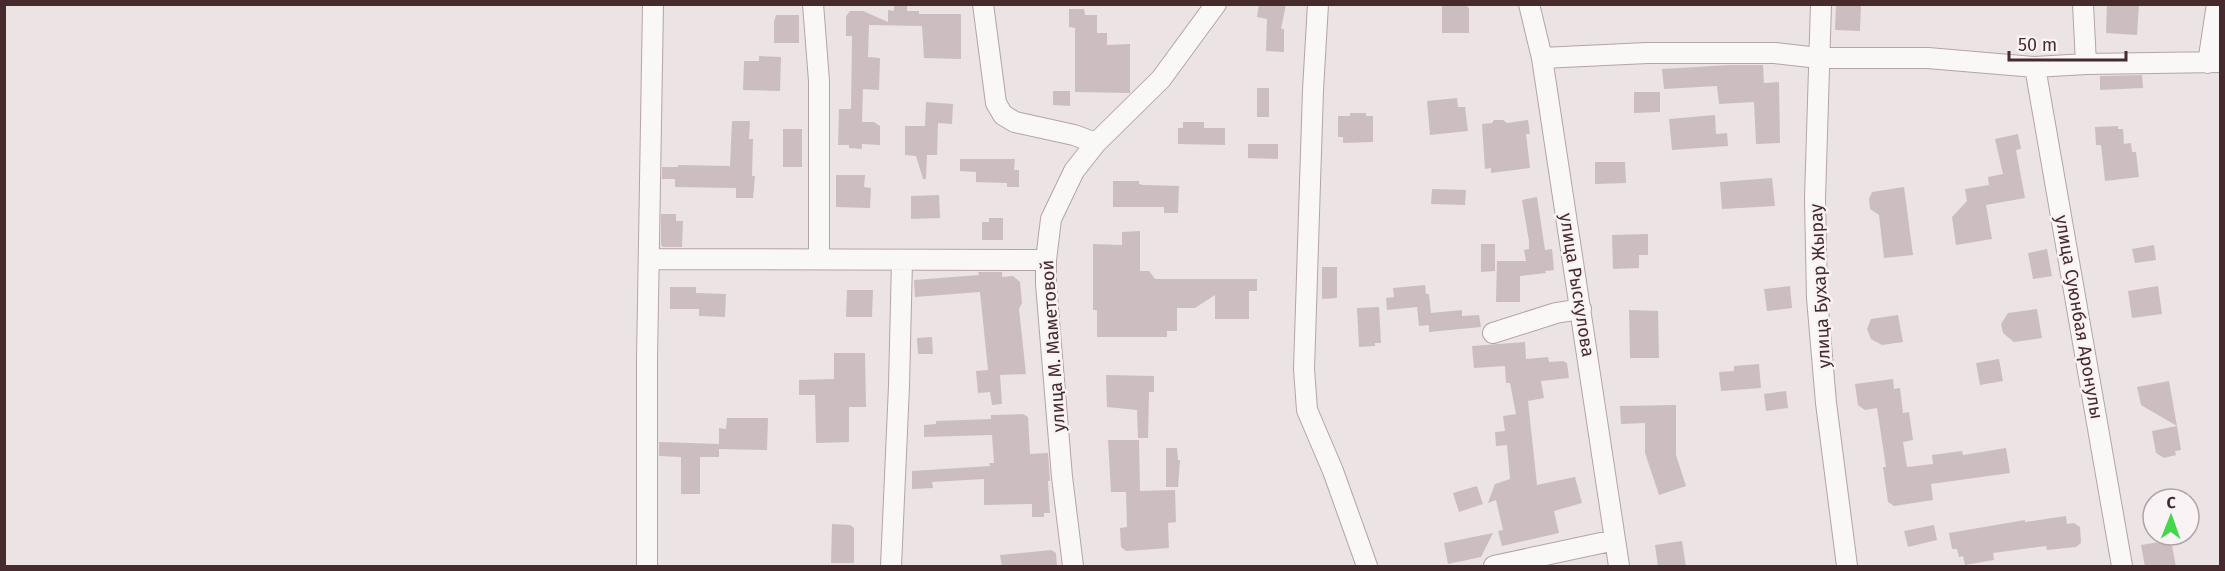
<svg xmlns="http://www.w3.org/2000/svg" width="2225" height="571" viewBox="0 0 2225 571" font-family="'Fira Sans',sans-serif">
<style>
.building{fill:#ccbdc0}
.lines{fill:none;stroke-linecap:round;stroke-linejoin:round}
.minor-casing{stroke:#b4a4a7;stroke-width:22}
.minor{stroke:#faf7f7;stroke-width:20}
.labels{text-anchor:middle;stroke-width:5;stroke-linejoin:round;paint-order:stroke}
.street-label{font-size:18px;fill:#462a2e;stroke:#f9f3f5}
</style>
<rect width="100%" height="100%" fill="#ece3e5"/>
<path class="building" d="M894,4H907V11H919V14H961V59L924,58L922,26L869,25L868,57L880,58L879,90L863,89L862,122H874L880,126V145L862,144V149L849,148V145H838L839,109H851L852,36H846V16L850,11H863L888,22V10L894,11Z
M1259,4H1286L1281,29H1284V52L1266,51L1267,19L1257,17Z
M1464,4L1469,8V33H1442V5Z
M1836,4H1861L1860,31L1835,30Z
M2107,4H2139L2137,35L2106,33Z
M1069,9H1084L1085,15H1097V33H1107V45L1130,44V93L1075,92V28L1069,27Z
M776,15H799V43H774V22Z
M759,56L781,57L780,91L743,90L744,61H759Z
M1730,65H1763L1764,83L1779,82L1780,143L1756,144L1754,102L1719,104L1717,86L1664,89L1662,69Z
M2142,75L2143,88L2100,90V76Z
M1257,88H1269V117H1257Z
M1053,91H1070V106L1053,105Z
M1634,92H1660V112L1634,113Z
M1457,98L1458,107H1465L1468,131L1430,135L1427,101Z
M926,102L953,104L952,124L938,123L937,155H927L926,179H923L916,156L905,155V126H925Z
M1350,113H1366V116H1373V142L1343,143V137H1338V116H1350Z
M1715,115L1716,134L1727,133L1728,146L1672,150L1669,119Z
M1494,120H1503L1507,123L1528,120L1530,134H1526L1530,168L1491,173V168L1485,169L1482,124L1492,123Z
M732,121H750L749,139H753L752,176H755L753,198H736V188L675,187V179H662V167H678V165L730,166Z
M1183,122H1204V128H1225V145L1178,144V128H1183Z
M2118,126V129H2123L2124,144L2131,143L2132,152H2136L2139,177L2105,181L2101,145H2096L2095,127Z
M783,129H802V167H783Z
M2018,134L2021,149L2016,150L2025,198L1986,205L1992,239L1956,245L1952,217L1967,201L1965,189L1989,185L1988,177L2003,174L1995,139Z
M1248,144H1278V159L1248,158Z
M960,159H1015L1014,170H1019V187H1007V183L976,182V172L960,171Z
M1595,162H1625L1626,183L1595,184Z
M836,175H865L864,187L871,188L870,208L836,207Z
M1772,178L1775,206L1722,209L1720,182Z
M1113,181H1139V184L1143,185L1179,186L1178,213H1164V207H1113Z
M1904,187L1913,255L1884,258L1879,215L1870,209L1869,199L1872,192Z
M1432,189L1466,190L1465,205L1431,204Z
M939,195L940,218L911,219V196Z
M1537,197L1545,250L1552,249L1554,270L1545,271L1546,273L1520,276V302H1496L1497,261H1526L1524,250L1529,249V241L1522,200Z
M661,214H676V221H683L682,247H663L661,245Z
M989,218H1003V240H982V222H989Z
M1140,231V271H1149L1155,279H1257V291H1249V319H1215V295L1195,308H1177V331H1167V337H1097V310H1093V244L1122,245V232Z
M1648,234V255H1639V268L1613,269L1612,235Z
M1481,244H1495V271L1481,272Z
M2154,245L2156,260L2135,263L2132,249Z
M2047,249L2052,276L2033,279L2028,253Z
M1322,267H1337V298L1322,299Z
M978,272H1002V277L1013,276L1020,282L1022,303L1019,309L1026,374L1000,375L1002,404L992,405L990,392L978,393L976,371L988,370L980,292L915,297L914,280L979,275Z
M1425,285L1426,294H1429L1431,313L1462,310V316L1479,315L1481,327L1429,332V325L1419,326L1417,307L1387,310L1386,298L1394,297L1393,288Z
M1790,286L1792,308L1767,311L1764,289Z
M2158,286L2162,314L2132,318L2128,291Z
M670,287H696V293L726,294L725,317L699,316V309H670Z
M847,290H873L872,317H846Z
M1379,307L1381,343H1375V346L1359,347L1357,308Z
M2037,309L2042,338L2014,342L2003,333L2001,324L2008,313Z
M1629,310L1658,311L1659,358H1630Z
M1898,315L1903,342L1882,345L1871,339L1867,329L1871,319Z
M932,337L933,354H918L917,338Z
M1525,342L1526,359L1548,357L1549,362L1563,361L1567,363L1569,378L1541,381L1544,398L1528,401L1537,485L1575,477L1582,503L1554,511L1559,533L1502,546L1498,531L1503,530L1496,500L1488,503L1495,484L1510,479L1507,445L1496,446L1495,432L1505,431L1503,416L1516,414L1510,383H1506L1505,366L1474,368L1472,346Z
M834,353H865L866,407H849V442L816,443L815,395H799V380L834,379Z
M1999,359L2003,381L1980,385L1976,363Z
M1759,364L1761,388L1721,391L1719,372L1734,371V366Z
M1106,375L1154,376V392H1149L1148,438H1138L1137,410L1107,407Z
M1893,379L1894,389L1900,388L1903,413L1909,412L1913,440L1903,442L1907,467L1933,464L1932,455L1962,451L1963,455L2006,448L2010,473L1931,484L1933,500L1894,506L1888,502L1883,467H1886L1877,408L1865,410L1858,405L1855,384Z
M2169,381L2177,426L2141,405L2137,387Z
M1786,391L1788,408L1766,411L1764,394Z
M1676,405V455L1686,486L1659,495L1645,453V423L1621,424L1620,406Z
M1023,414L1028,417L1030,454L1048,453L1050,481H1048L1050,513H1044V517H1032V504L984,505V479L932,482L933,488L912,489V471L990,466L989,463H994L992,435L924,437V425L936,424V421L991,419V415Z
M727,418H768L767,450L719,449V457H700V494H681V457L659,456V442L719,444V428L726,429Z
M2177,426L2181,450L2175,451L2176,455L2164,458L2156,453L2152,431Z
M1108,440H1139L1140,491L1175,490L1176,522L1168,523L1169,548L1126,551L1121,547L1120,528L1127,527L1126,492H1111Z
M1166,448H1177L1178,460H1180L1178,487H1166Z
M1477,486L1483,504L1459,512L1453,493Z
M2066,516L2067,524L2074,523L2080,527L2081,543L2076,547L2047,550L2046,546L1993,553L1994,560L1965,565L1963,556L1959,557L1957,549H1952L1949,533L2025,520V522Z
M832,524L850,525L854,528V563H831Z
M1934,525L1937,540L1908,547L1904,531Z
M1493,533L1481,557L1448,564L1444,543Z
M2171,540L2176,567H2145L2141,545Z
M1682,541L1686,567H1658L1655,545Z
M1051,550L1056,553L1057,567H1002L1000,555Z"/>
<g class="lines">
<defs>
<path id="minor" d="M813,4L819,81V259
M983,4L996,103L1003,115L1015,122L1074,135L1096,143
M1318,4L1313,90L1304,369L1307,410L1333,471L1367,566
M1529,4L1542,58L1619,566
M1821,4L1815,198L1817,298L1826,403L1847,566
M2083,4L2086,64
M1542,58L1647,53H1775L1819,58H1928L2035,67L2086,64L2220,62
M2208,63L2217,4
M2035,67L2122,566
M649,259L1046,260
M1493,333L1556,313L1581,309
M647,566V360L653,4
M891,566L899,386L902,260
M1073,566L1062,477L1046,284V260L1051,219L1074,171L1096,143L1161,79L1216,4
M1494,566L1615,540"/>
</defs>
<use href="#minor" class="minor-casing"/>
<use href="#minor" class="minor"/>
</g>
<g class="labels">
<g class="street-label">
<text transform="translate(1577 285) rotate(81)" y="6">улица Рыскулова</text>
<text transform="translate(1820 286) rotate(-93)" y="6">улица Бухар Жырау</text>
<text transform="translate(2079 317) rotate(80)" y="6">улица Суюнбая Аронулы</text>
<text transform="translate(1053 346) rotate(-94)" y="6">улица М. Маметовой</text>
</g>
</g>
<rect width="2225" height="571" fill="none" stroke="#462a2e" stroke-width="12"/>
<g transform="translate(2171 517) rotate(1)"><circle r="28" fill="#f9f3f5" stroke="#b1a3a5" stroke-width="1.5"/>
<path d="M0-4.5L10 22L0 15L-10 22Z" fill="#44d64d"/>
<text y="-9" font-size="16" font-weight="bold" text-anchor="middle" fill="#462a2e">С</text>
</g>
<path d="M2009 51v9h117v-9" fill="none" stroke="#462a2e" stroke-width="3"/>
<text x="2018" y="51" font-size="18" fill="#462a2e" stroke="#f9f3f5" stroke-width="4.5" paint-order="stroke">50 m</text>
</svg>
